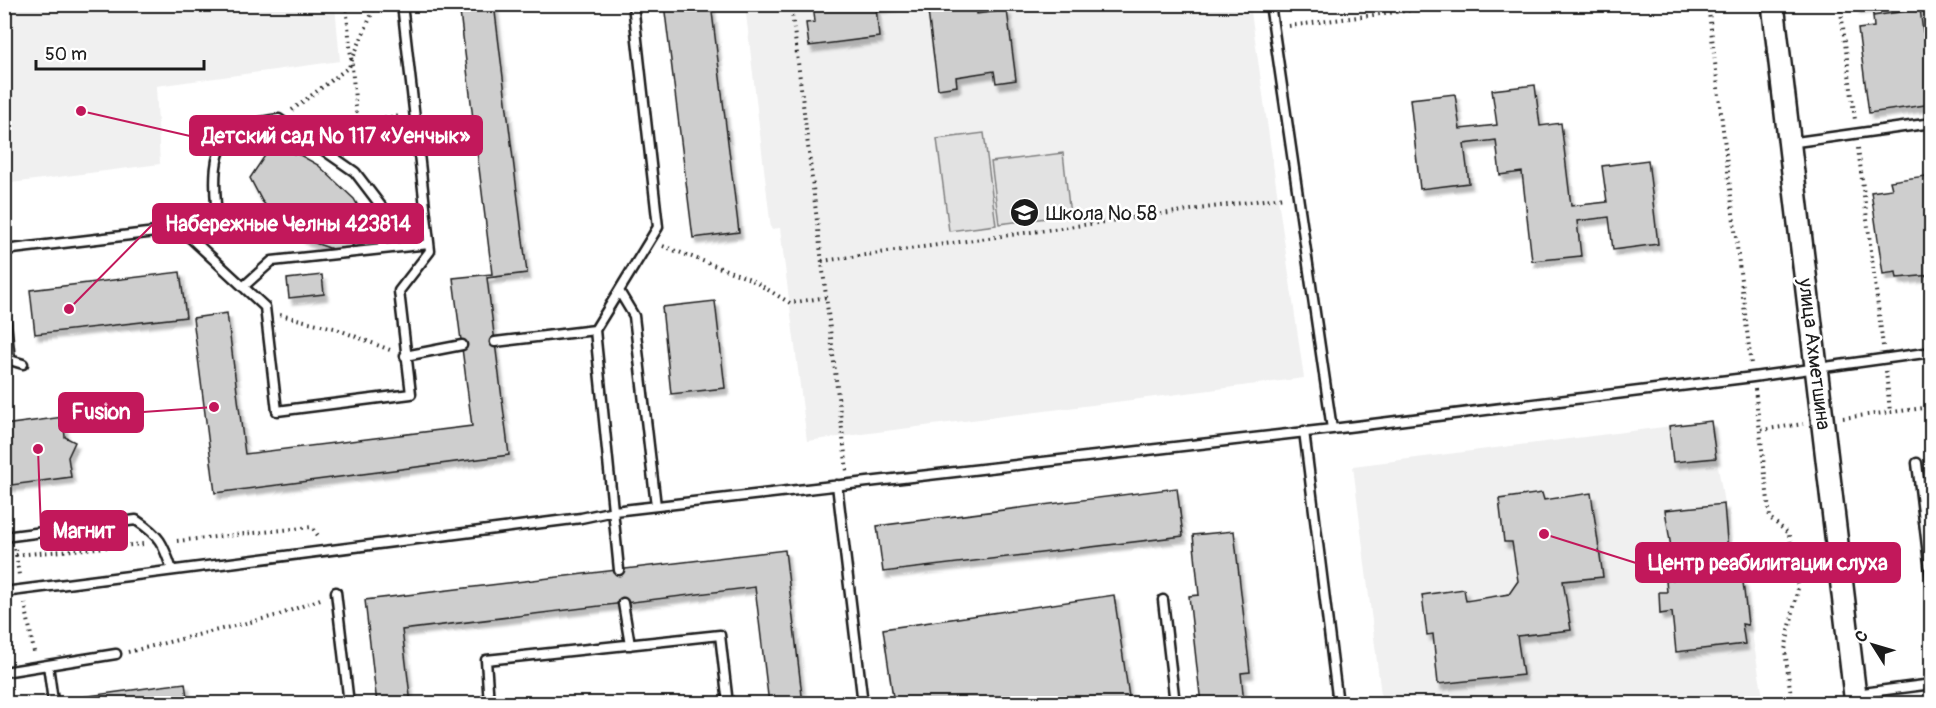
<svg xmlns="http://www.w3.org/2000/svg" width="1936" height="708" viewBox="0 0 1936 708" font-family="Pangolin,sans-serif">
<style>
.built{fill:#f0f0f0}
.green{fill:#e2e2e2;stroke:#7f7f7f;stroke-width:1.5}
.building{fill:#cecece;stroke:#1c1c1c;stroke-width:1.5;filter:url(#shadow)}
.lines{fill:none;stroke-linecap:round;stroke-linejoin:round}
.service-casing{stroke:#1c1c1c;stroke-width:13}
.tertiary-casing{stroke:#1c1c1c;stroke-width:26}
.path{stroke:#1c1c1c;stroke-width:4;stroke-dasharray:1.5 4.5;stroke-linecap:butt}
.service{stroke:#fff;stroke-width:8}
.tertiary{stroke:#fff;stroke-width:21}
.labels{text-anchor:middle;stroke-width:5;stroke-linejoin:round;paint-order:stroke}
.poi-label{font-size:20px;fill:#1c1c1c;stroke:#fff;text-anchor:start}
.street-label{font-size:20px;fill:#1c1c1c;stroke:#fff}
.leader{fill:none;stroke:#c2185b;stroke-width:2}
.callout-dot{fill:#c2185b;stroke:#fff;stroke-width:2}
.callout{fill:#c2185b;stroke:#c2185b;stroke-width:2}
.callout-label{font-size:21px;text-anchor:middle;font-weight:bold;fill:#fff}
</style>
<defs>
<filter id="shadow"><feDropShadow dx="3.5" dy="6" stdDeviation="1.5" flood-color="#0004"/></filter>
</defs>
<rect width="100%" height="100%" fill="#fff"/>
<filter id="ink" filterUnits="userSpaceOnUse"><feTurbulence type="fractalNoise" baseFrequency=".0167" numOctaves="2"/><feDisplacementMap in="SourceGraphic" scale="12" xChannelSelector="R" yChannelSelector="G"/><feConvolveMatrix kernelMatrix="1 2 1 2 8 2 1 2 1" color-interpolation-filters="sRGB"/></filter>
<g filter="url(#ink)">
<path class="built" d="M4,5H335L340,61L156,86L160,164L11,183L4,137Z
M745,5H1250L1304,378L807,441L780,228L771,229Z
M1711,421L1724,504L1729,565L1743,582L1764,703H1382L1353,466Z"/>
<path class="green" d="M984,133L996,225L949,231L937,139Z
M1063,153L1070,215L999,224L991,162Z"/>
<path class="building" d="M459,4H494L527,273L487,278L509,455L215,493L193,318L227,313L245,454L472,426L453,278L492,274Z
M664,4H711L739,232L693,238Z
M813,4H895L876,7L879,37L809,46L806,23L815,22Z
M927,4H976L977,14L1007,10L1016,80L996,83L994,71L956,77L957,86L938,89Z
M1857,4H1919L1920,9L1873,16L1872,6L1857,8Z
M1920,9L1923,32L1932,31V104L1869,113L1858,29L1874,27L1873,16Z
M1535,85L1540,126L1561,123L1571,206L1607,202L1602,166L1648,160L1658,244L1613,250L1609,217L1577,221L1581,256L1532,261L1522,172L1500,175L1496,140L1464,144L1469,183L1420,189L1410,99L1455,94L1460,129L1497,125L1492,90Z
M273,149L300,155L318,165L354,199L367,222L353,245L344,253L306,240L275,216L262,201L250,178L266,154Z
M1932,175V275L1897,278L1896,272L1883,274L1871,192L1892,189L1890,181Z
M180,272L186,317L35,334L30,290Z
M322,275L324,294L289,298L287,279Z
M715,301L725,388L671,394L662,307Z
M63,417L65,437L75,442L68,457L71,477L4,486V425Z
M1711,421L1716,458L1673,462L1669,426Z
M1177,488L1183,536L883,572L877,526Z
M1542,493L1544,500L1591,493L1603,577L1563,581L1571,630L1517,636L1523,675L1438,684L1433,634L1427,635L1422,595L1464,589L1466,601L1509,594L1518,581L1512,542H1504L1499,499Z
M1724,504L1729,565L1743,582L1748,625L1742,624L1745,644L1676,652L1672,612L1660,614L1659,592H1667L1666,581L1676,579L1665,510Z
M1234,531L1250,672L1241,673L1244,704H1201L1189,596L1199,595L1193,535Z
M785,550L803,704H769L755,587L402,630L411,704H377L365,600Z
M1114,595L1130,704H894L883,629Z
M185,683L188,704H31L154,687Z"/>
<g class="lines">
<defs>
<path id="service" d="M1270,4L1332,429
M1789,143L1932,123
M190,238L216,205C212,149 219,126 279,119L355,172L384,210L382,249
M4,250L181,229L265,307L277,411L411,394L399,291L430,251L402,4
M243,287L272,261L429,244
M619,291L634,316L656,506
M4,304L10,360L23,364
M495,342L595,330
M405,356L462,345
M1304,431L1338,704
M1917,463L1932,588
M837,485L863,704
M4,537L136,520C160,536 163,543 172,570
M619,570L595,330L658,227L633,4
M4,592L581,518L614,511L1332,429L1753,377L1932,352
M336,592L349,704
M1163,600L1175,704
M623,603L630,645
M48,665L53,701
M4,672L116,654
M1855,694L1932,684
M489,704L486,660L720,635L728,704"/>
<path id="tertiary" d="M1773,4L1856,704"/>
</defs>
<use href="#service" class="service-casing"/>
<use href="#tertiary" class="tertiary-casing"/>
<path class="path" d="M346,4L357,120L402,116
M791,4L847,471
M1708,4L1751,364
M1840,4L1855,120
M1289,26L1457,4
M292,110L349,67L376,4
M1858,148L1883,346
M663,246L750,279L790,303L827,297
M822,261L1285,197
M280,315L334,328L390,350
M1886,371L1890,412
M1755,389L1770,518L1789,534L1798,588L1785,650L1792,704
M1843,418L1932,407
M1761,430L1803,424
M177,541L312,527L319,537
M15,549L16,555L143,544
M16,555L19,575
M25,603L34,652
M128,652L279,615L323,598
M1293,697L1294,704"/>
<use href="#service" class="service"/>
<use href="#tertiary" class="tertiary"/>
</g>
</g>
<defs>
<symbol id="school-disc" viewBox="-11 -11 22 22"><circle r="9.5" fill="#1c1c1c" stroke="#fff"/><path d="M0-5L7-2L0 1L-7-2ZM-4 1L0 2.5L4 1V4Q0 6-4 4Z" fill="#fff"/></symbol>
</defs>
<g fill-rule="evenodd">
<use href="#school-disc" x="1008" y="196" width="33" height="33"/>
</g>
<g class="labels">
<g class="poi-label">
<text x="1046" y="220">Школа № 58</text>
</g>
<g class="street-label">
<text transform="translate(1815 354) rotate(83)" y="7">улица Ахметшина</text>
</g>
</g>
<path class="leader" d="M81 111L190 136M69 309L153 224M214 407L143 412M38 449L41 531M1544 534L1636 563"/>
<g class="callout-dot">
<circle cx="81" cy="111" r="6"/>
<circle cx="69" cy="309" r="6"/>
<circle cx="214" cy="407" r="6"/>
<circle cx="38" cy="449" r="6"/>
<circle cx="1544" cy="534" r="6"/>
</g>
<g class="callout">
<rect x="190" y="116" width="292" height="39" rx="6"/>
<rect x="153" y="204" width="270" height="39" rx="6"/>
<rect x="59" y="393" width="84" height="39" rx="6"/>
<rect x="41" y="511" width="86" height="39" rx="6"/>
<rect x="1636" y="543" width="264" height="39" rx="6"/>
</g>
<g class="callout-label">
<text x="336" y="143">Детский сад № 117 «Уенчык»</text>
<text x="288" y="231">Набережные Челны 423814</text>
<text x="101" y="419">Fusion</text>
<text x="84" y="538">Магнит</text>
<text x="1768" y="570">Центр реабилитации слуха</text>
</g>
<rect width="1936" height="708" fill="none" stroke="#fff" stroke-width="24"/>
<rect x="12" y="12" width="1912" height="684" fill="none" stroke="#1c1c1c" stroke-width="2" filter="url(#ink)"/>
<g transform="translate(1873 645) rotate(307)" stroke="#ffffff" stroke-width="4.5" paint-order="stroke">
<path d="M0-4.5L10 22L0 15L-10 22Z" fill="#1c1c1c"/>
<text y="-9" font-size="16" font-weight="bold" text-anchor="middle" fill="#1c1c1c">С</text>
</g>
<path d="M36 60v9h168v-9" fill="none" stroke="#1c1c1c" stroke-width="3"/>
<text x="45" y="60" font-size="18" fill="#1c1c1c" stroke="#ffffff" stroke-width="4.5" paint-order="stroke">50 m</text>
</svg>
